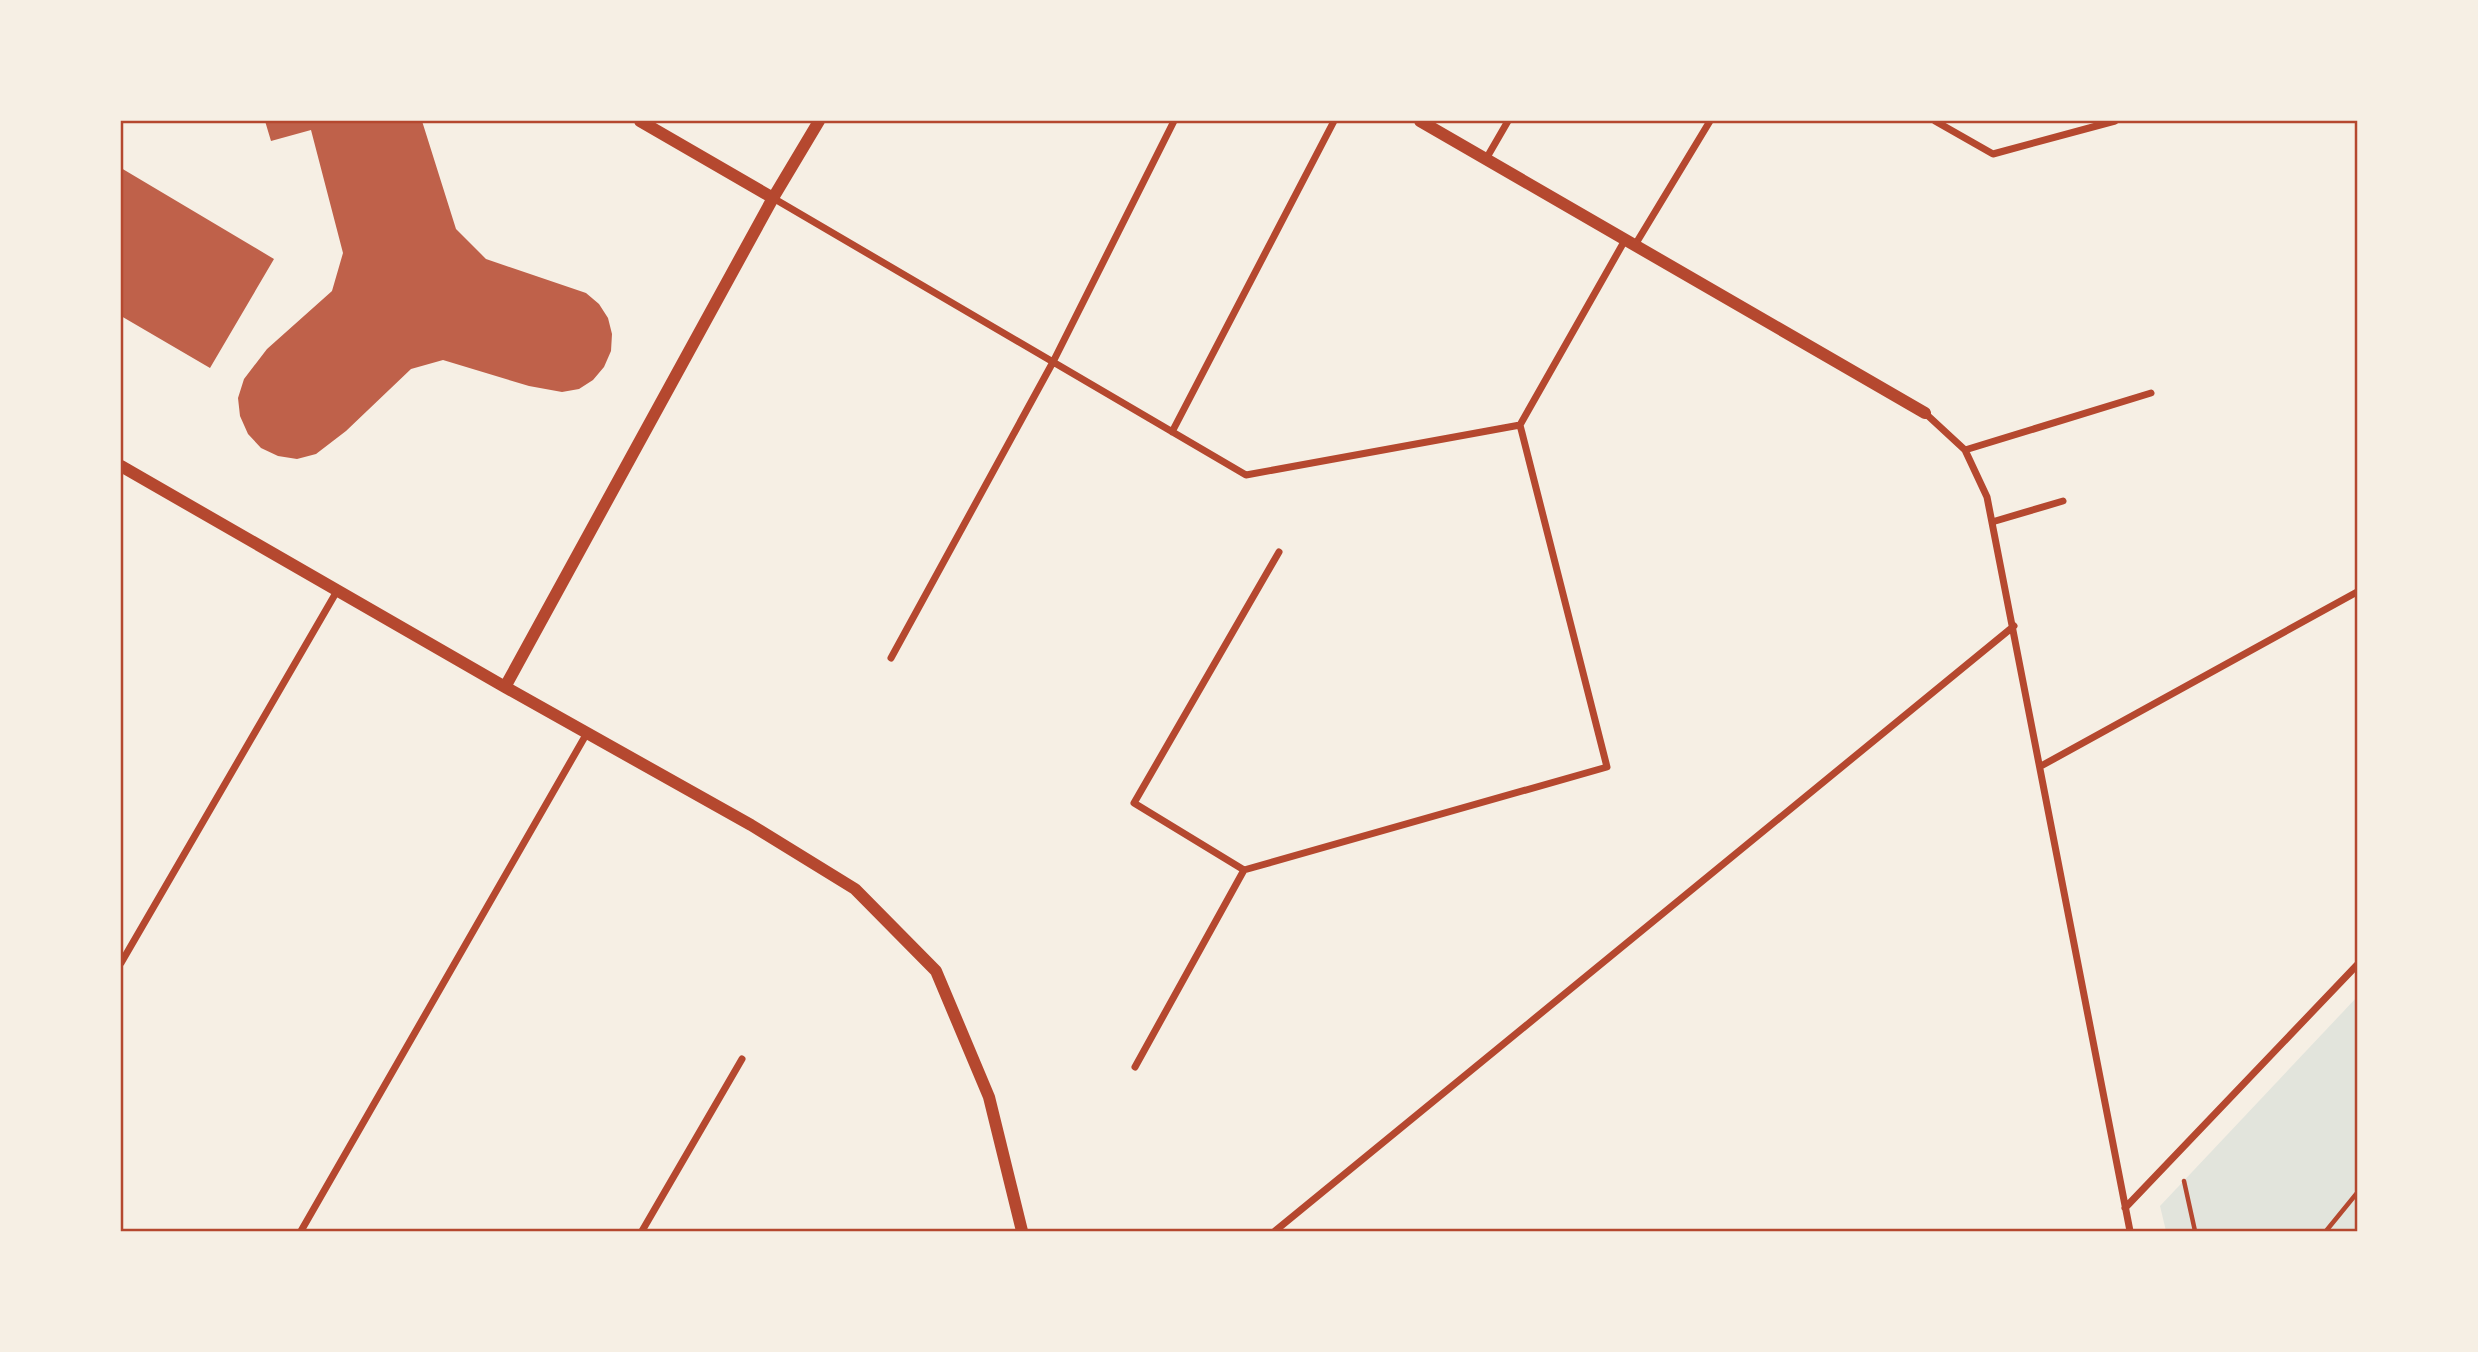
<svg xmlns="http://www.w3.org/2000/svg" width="2478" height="1352" viewBox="0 0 2478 1352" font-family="Manrope,sans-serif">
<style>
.green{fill:#e2e4dc}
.building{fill:#bf614a}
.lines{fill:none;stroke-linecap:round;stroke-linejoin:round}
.path{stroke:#b5482f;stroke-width:4.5}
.minor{stroke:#b5482f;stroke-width:7}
.tertiary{stroke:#b5482f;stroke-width:12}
.neatline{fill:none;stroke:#b5482f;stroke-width:2.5}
</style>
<rect width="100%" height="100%" fill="#f6efe4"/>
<path class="green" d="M2357,997V1231H2166L2160,1206Z"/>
<path class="building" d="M265,121H422L456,229L486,259L586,293L599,304L608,318L612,334L611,351L604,367L593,380L579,389L562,392L529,386L443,360L411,369L346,431L316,454L297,459L278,456L261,448L248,434L240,416L238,398L244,379L267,349L332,291L343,253L311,130L271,141Z
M121,168L274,259L210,368L121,316Z"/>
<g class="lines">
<path class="path" d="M2184,1181L2195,1231
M2326,1231L2357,1193"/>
<path class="minor" d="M1935,121L1993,154L2115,121
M1486,159L1508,121
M773,198L1246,475L1520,425
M1635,245L1710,121
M1925,413L1965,450L1987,497L2130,1231
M1520,425L1625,240
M1172,432L1334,121
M1965,450L2151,393
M1992,522L2063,501
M891,658L1053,362L1174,121
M2041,766L2357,592
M1244,870L1134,803L1279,552
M121,963L337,591
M1135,1067L1244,870L1607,767L1520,425
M2125,1208L2357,965
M301,1231L587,733
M642,1231L742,1059
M1275,1231L2014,626"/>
<path class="tertiary" d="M640,121L773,198
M1420,121L1925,413
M121,466L505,687L751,825L855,889L936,971L989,1097L1022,1231
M505,687L773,198L819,121"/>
</g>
<rect width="2478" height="1352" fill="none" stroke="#f6efe4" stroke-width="245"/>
<rect x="122" y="122" width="2234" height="1108" class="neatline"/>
</svg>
